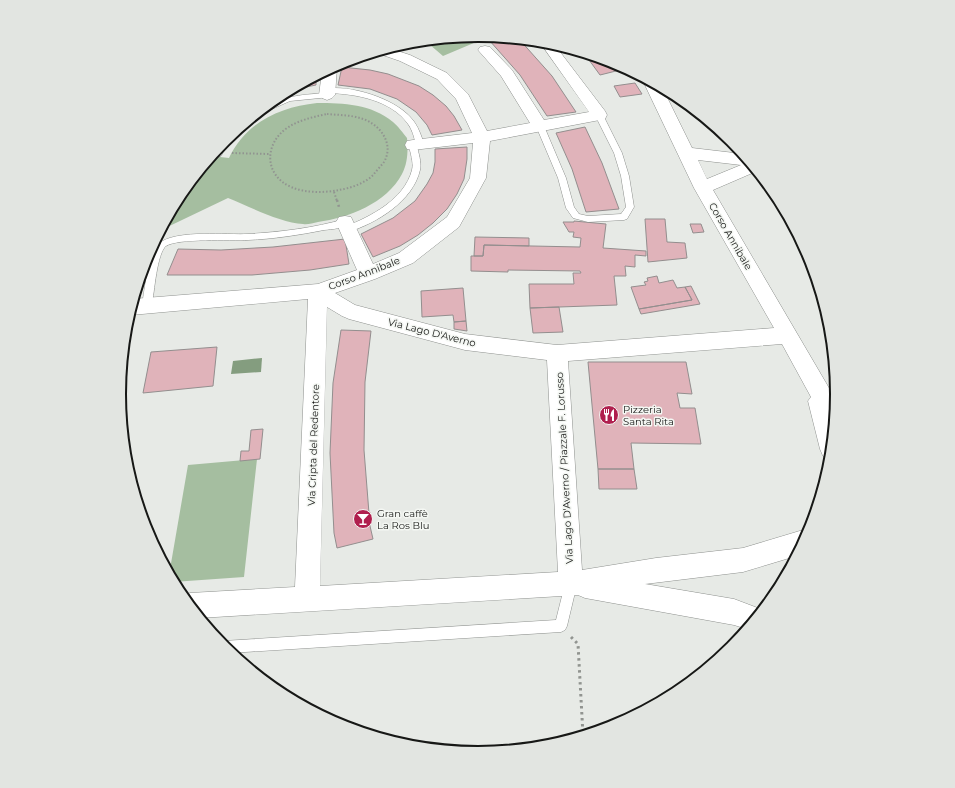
<svg xmlns="http://www.w3.org/2000/svg" width="955" height="788" viewBox="0 0 955 788" font-family="Montserrat,sans-serif">
<style>
.green{fill:#a5bea0}
.water{fill:#849d7f}
.building{fill:#e0b3ba;stroke:#938e8e}
.lines{fill:none;stroke-linecap:round;stroke-linejoin:round}
.service-casing{stroke:#8e918e;stroke-width:1}
.minor-casing{stroke:#8e918e;stroke-width:1}
.path-far2{stroke:#919490;stroke-width:2;stroke-dasharray:1.5 2;stroke-linecap:butt}
.path-far1{stroke:#919490;stroke-width:2.5;stroke-dasharray:2 3;stroke-linecap:butt}
.path{stroke:#919490;stroke-width:3;stroke-dasharray:2.5 3.5;stroke-linecap:butt}
.service{fill:#fff;fill-rule:evenodd}
.minor{fill:#fff;fill-rule:evenodd}
.labels{text-anchor:middle;stroke-width:3;stroke-linejoin:round;paint-order:stroke}
.street-label{font-size:10px;fill:#171816;stroke:#f4f7f3}
.poi-label{font-size:10px;fill:#171816;stroke:#f4f7f3;text-anchor:start}
.rim{fill:none;stroke:#171816;stroke-width:2}
</style>
<rect width="100%" height="100%" fill="#e7eae6"/>
<path class="green" d="M478,35L488,37L443,56L429,44L443,38Z
M317,103C344,103 371,104 393,122C398,126 403,133 407,138C408,150 408,163 402,174C387,203 348,218 318,222C313,223 307,225 303,224C281,223 248,206 228,198L159,231L179,194L211,156L229,158C246,122 280,107 317,103Z
M257,459L244,577L173,582L169,575L188,465Z"/>
<path class="water" d="M262,358L261,372L231,374L233,361Z"/>
<path class="building" d="M497,37L519,39L552,76L576,112L547,116L520,75L489,40Z
M584,53L614,62L620,70L600,75Z
M342,67L370,70L388,74L419,86L433,95L446,106L454,116L462,130L432,135L427,125L416,112L397,99L370,89L338,85Z
M316,75V85L287,91Z
M635,83L642,94L620,97L614,86Z
M585,127L602,163L619,209L586,212L572,169L556,133Z
M467,147V159L464,179L457,194L447,209L433,223L418,235L400,246L373,257L361,234L393,218L415,201L427,184L433,173L435,162V149Z
M645,219H665L667,242L685,243L687,258L648,262Z
M574,221L606,224L603,248L646,251V256L635,255V267L625,266L626,276H614L617,305L530,308L529,284H574L573,273H581L580,271L508,270V272L471,271V256H483L484,245L580,247L581,238L573,237L574,232H569L563,222H574Z
M690,224H701L704,232L693,233Z
M475,237L529,238V246L484,245L483,256H474Z
M345,239L349,264L310,270L252,275H167L178,249L221,250L273,247Z
M657,276L659,283L673,280L677,288L685,287L692,300L639,309L631,287L646,285L644,282L648,281L647,278Z
M691,286L700,304L641,314L639,309L692,300L685,287Z
M463,288L466,321L454,322L453,315L422,317L421,291Z
M559,307L563,332L533,333L530,308Z
M466,321L467,331L454,329V322Z
M341,330L371,331L365,382L364,450L370,526L373,539L337,548L334,533L330,453L333,383Z
M217,347L213,386L143,393L151,352Z
M588,362H686L692,394L677,393L680,408H695L701,444L631,443L634,469H598Z
M263,429L260,459L240,461L241,451H249L251,430Z
M598,469H634L637,489H599Z"/>
<g class="lines">
<defs>
<path id="service" d="M324,89C350,84 396,99 412,119C418,126 421,135 424,144L420,147L417,145C418,153 422,162 420,170C413,201 377,223 348,232L344,229L345,227C371,216 404,200 412,170C414,162 410,153 409,145L413,142L416,144C414,137 412,129 408,124C391,100 356,94 329,93L330,97L290,101L263,113H257C277,96 301,95 325,93L323,91Z
M596,113H599L603,115L622,153L629,176L634,207L627,219L624,220L588,222L573,218L566,208L558,178L536,126L540,124L544,126L566,178L574,207L579,214L588,216L621,214L626,207L621,176L614,153L595,115Z
M345,219L349,222C344,229 332,229 324,230C299,235 273,239 248,240C231,241 178,238 166,246C157,253 154,293 152,305L147,309L142,305C145,290 148,249 161,242C179,230 226,235 248,234C281,232 314,228 345,219Z
M571,578L575,580L577,584L567,626L565,630L561,632L230,653L219,642L223,641L556,620L565,584L567,580Z"/>
<path id="minor" d="M539,41L554,44L605,111L607,115L605,119L490,141L486,178L459,227L413,263L375,279L335,293L355,305L465,334L557,345L774,328L694,188L643,81L645,79L662,87L692,148L743,154L757,171L713,190L836,400L830,459L823,456L820,449L808,401L811,397L782,344L568,361L582,570L656,558L743,548L803,530L809,533L796,556L743,572L645,584L734,599L763,610L747,629L734,625L585,598L578,595L199,618L182,597L190,593L295,587L308,299L131,315L128,314L133,299L318,284L357,270L336,222L339,217L345,216L351,217L373,264L399,253L447,217L470,178L473,143L413,150L407,149L405,145L407,141L413,140L472,133L456,99L437,79L400,61L374,52L388,48L410,55L447,73L468,94L487,131L530,123L501,76L478,50L480,47L485,46L490,47L512,70L544,120L589,112ZM698,160L741,165L707,179ZM327,307L342,316L349,319L465,350L547,360L558,572L320,586Z
M335,65L337,68L335,95L332,98L327,100L322,98L319,95L322,72Z
M218,147L221,148L223,152L221,156L215,157L210,156Z"/>
</defs>
<use href="#service" class="service-casing"/>
<use href="#minor" class="minor-casing"/>
<path class="path-far2" d="M327,114C338,115 350,115 360,118C379,123 395,143 384,162C381,166 377,170 374,174C366,183 351,188 339,190C324,193 305,193 291,187C264,175 264,144 287,128C299,120 313,117 327,114Z
M232,153L269,154
M334,192L337,201"/>
<path class="path-far1" d="M337,200L339,207"/>
<path class="path" d="M571,637L578,644L583,735"/>
<use href="#service" class="service"/>
<use href="#minor" class="minor"/>
</g>
<defs>
<symbol id="restaurant-disc" viewBox="-11 -11 22 22"><circle r="9.5" fill="#b01f4e" stroke="#f4f7f3"/><path d="M-5-6h1v4h1v-4h1v4h1v-4h1v5L-1.5 .5V6h-2V.5L-5-1ZM5-6V6H3V1.5H1.5Q1.5-4 5-6Z" fill="#fff"/></symbol>
<symbol id="bar-disc" viewBox="-11 -11 22 22"><circle r="9.5" fill="#b01f4e" stroke="#f4f7f3"/><path d="M-6-5H6L.8 .8V4.5H3.5V6h-7V4.5H-.8V.8Z" fill="#fff"/></symbol>
</defs>
<g fill-rule="evenodd">
<use href="#restaurant-disc" x="598" y="404" width="22" height="22"/>
<use href="#bar-disc" x="352" y="508" width="22" height="22"/>
</g>
<g class="labels">
<g class="street-label">
<text transform="translate(731 236) rotate(60)" y="4">Corso Annibale</text>
<text transform="translate(364 273) rotate(-21)" y="4">Corso Annibale</text>
<text transform="translate(432 332) rotate(14)" y="4">Via Lago D'Averno</text>
<text transform="translate(313 445) rotate(-88)" y="4">Via Cripta del Redentore</text>
<text transform="translate(564 468) rotate(-93)" y="4">Via Lago D'Averno / Piazzale F. Lorusso</text>
</g>
<g class="poi-label">
<text x="623" y="413">Pizzeria<tspan x="623" dy="12">Santa Rita</tspan></text>
<text x="377" y="517">Gran caffè<tspan x="377" dy="12">La Ros Blu</tspan></text>
</g>
</g>
<path d="M0 0H955V788H0ZM126 394a352 352 0 1 1 704 0a352 352 0 1 1-704 0Z" fill="#e2e5e1" fill-rule="evenodd"/>
<path class="rim" d="M126 394a352 352 0 1 1 704 0a352 352 0 1 1-704 0Z"/>
</svg>
